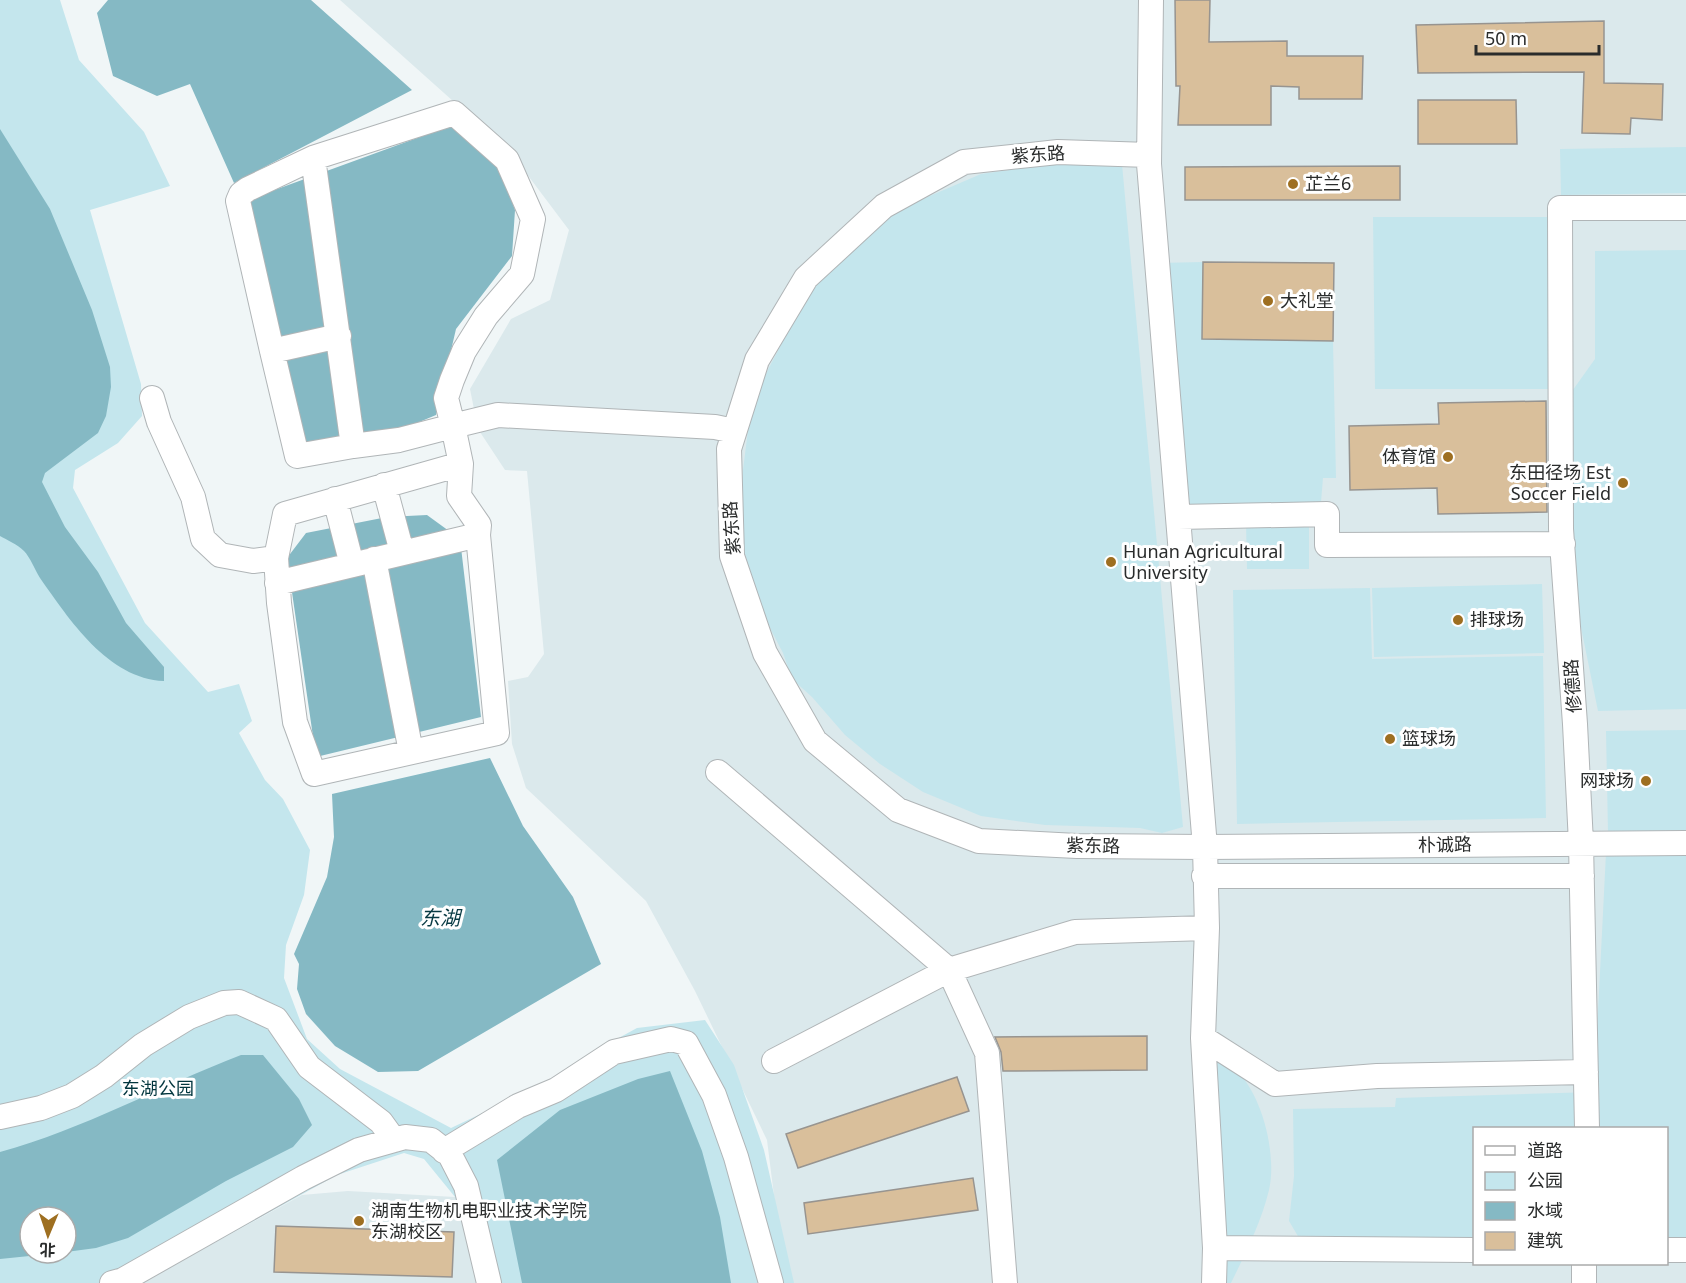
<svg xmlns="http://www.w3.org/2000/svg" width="1686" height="1283" viewBox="0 0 1686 1283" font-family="'Noto Sans','Noto Sans SC',sans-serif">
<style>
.built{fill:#dbe9ec;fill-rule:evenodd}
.green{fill:#c4e6ed;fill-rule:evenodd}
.water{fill:#85b9c4}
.building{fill:#d9bf9b;stroke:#979490;stroke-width:1.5}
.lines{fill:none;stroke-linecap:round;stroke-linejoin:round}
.minor-casing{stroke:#b0b5b7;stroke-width:26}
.minor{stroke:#fff;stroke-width:24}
.poi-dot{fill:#9e6f21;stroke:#fff;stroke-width:2}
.labels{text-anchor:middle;stroke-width:6;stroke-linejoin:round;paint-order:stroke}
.street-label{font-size:18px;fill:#2a2c2c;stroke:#fff}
.poi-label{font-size:18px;fill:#2a2c2c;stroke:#fff;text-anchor:start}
.park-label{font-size:18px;fill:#02363e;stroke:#fff}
.water-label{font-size:20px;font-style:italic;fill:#083a43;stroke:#fff}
</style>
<rect width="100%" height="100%" fill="#f0f6f7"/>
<path class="built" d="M340,0H1686V1283H785L767,1140L695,991L646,901L526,788L512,744L508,681L528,677L544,654L527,471L505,470L478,429L470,389L511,319L550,300L569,230L511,153ZM1474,1128H1666V1264H1474Z
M348,1191L455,1197L479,1283H127L201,1250L302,1195Z"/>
<path class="green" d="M0,0H60L79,60L144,132L170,186L90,210L141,384L142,416L118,443L75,470L73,488L145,623L208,692L239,684L252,721L239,733L265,780L283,799L310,850L304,895L286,945L284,978L307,1039L340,1069L451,1128L554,1079L593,1052L637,1028L705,1020L734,1065L764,1150L794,1283H479L455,1197L424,1159L404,1153L337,1175L201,1250L127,1283H0ZM30,1217H66V1253H30Z
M1686,147V193L1561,195L1560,149Z
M1067,162L1122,164L1183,827L1162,833L1140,828L1045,825L981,816L923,792L880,764L845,735L812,697L792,679L783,653L760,609L741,539L743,470L748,430L758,389L814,281L890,213L981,174Z
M1373,217H1553V389H1375Z
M1686,250V709L1598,711L1561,529L1560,408L1595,359V251Z
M1203,262L1202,339L1333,341L1336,478H1323L1321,502L1182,505L1158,263Z
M1309,521V569H1247L1246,522Z
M1542,584L1544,653L1374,657L1372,588Z
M1370,588L1372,659L1543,656L1546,818L1237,824L1233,590Z
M1686,730V830L1608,832L1606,731Z
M1606,853H1686V1238H1667L1666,1128H1474V1238H1299L1289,1221L1294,1176L1293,1109L1395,1107L1396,1098L1594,1092Z
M1215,1059C1222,1063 1234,1067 1239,1073C1263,1099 1277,1155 1269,1190C1261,1223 1246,1252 1231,1283H1221Z"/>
<path class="water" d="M108,0H311L412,90L234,183L190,84L157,96L113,76L97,13Z
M450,126L498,160L515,210L512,256L456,329L436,415L393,433L299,452L250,199Z
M0,129L50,209L92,310L110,367L111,387L106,416L98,433L45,473L42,482L65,527L98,572L126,623L164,667V681C108,679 69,619 40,578C35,570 30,557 24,551C17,544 7,540 0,536Z
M427,515L460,539L481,717L316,757L287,558L306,533L387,517Z
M490,758L523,826L573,897L601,964L418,1071L378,1072L335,1046L306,1014L297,989L299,964L294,954L327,877L334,837L332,794Z
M241,1055H263L299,1099L312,1125L293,1147L226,1181L128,1238L96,1248L66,1252V1217H30V1253H59L0,1259V1152C84,1129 160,1086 241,1055Z
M670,1071L702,1151L720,1217L731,1283H522L497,1160L560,1110L638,1079Z"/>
<path class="building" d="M1175,0H1210L1209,42L1287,41V56H1363L1362,99H1299V87L1271,86V125H1178L1180,86H1176Z
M1604,21V83L1663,84L1662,120L1631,118L1630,134L1582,133L1584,72L1418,73L1416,25Z
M1418,100H1516L1517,144H1418Z
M1400,166V200H1185V167Z
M1203,262L1334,263L1333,341L1202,339Z
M1546,401L1547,512L1438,514L1437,488L1350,490L1349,426L1439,424L1438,403Z
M1147,1036V1070L1003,1071L1001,1052L995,1037Z
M957,1077L969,1111L798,1168L786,1134Z
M973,1178L978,1210L808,1234L804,1203Z
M276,1226L454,1232L452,1277L274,1272Z"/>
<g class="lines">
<defs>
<path id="minor" d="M1151,0L1149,164L1205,847L1207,928L1203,1038L1215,1248L1214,1283
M454,113L507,160L533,219L522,274L486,316L464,351L452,380L446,398L453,426L399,440L353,446L313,158Z
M1149,155L1058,152L964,162L884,206L806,278L757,360L729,449L732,556L765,653L815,741L898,810L979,841L1077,846L1205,847L1686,843
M313,158L248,189L241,194L238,201L272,351L339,336
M272,351L297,456L353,446
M152,398L159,422L193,497L203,539L220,555L253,561L276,558
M461,464L459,496L479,525L478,535L497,733L314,774L295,722L279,603L276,558L285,514L461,464L453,426L498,415L715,427L734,431
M384,485L402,552
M335,499L352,565
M1178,517L1327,514V545L1563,544
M374,559L411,752
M277,583L478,535
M718,772L949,970L987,1053L1005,1283
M1204,876H1582
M1203,1038L1275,1084L1377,1076L1586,1072
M774,1061L949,970L1075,932L1207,928
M0,1117L41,1108L72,1096L104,1076L143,1045L189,1017L224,1003L239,1002L276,1019L309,1067L381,1122L394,1140
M1587,1128L1581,843L1575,724L1561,529L1560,208H1686
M444,1151L518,1106L556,1090L614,1052L671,1039L686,1043L714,1095L736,1157L771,1283
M1215,1248L1474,1250
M1666,1250H1686
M1584,1264V1283
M112,1283L123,1280L303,1178L359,1150L405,1137L431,1140L450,1155L466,1186L489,1283"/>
</defs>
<use href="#minor" class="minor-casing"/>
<use href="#minor" class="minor"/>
</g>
<g class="poi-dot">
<circle cx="1293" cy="184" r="6"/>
<circle cx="1268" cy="301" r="6"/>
<circle cx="1448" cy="457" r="6"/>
<circle cx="1623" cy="483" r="6"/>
<circle cx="1111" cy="562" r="6"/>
<circle cx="1458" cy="620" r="6"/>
<circle cx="1390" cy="739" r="6"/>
<circle cx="1646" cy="781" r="6"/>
<circle cx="359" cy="1221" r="6"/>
</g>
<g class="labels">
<g class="street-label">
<text transform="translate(1038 155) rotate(-4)" y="6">紫东路</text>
<text transform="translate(732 528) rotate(-94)" y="6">紫东路</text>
<text transform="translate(1573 686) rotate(-94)" y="6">修德路</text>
<text transform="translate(1445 845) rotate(-1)" y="6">朴诚路</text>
<text transform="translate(1093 846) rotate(1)" y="6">紫东路</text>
</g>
<g class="poi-label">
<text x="1305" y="190">芷兰6</text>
<text x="1280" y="307">大礼堂</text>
<text x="1436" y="463" text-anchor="end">体育馆</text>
<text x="1611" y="479" text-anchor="end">东田径场 Est<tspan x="1611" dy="21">Soccer Field</tspan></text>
<text x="1123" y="558">Hunan Agricultural<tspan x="1123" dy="21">University</tspan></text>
<text x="1470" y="626">排球场</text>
<text x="1402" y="745">篮球场</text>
<text x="1634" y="787" text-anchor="end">网球场</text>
<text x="371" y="1217">湖南生物机电职业技术学院<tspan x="371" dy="21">东湖校区</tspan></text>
</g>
<g class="park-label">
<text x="158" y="1095">东湖公园</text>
</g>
<g class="water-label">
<text x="440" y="925">东湖</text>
</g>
</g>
<rect x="1473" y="1127" width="195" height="138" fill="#ffffff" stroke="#aaabab" stroke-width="1.5"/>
<rect x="1485" y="1146" width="30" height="9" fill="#ffffff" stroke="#aaabab" stroke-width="1.5"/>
<text x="1527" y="1157" font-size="18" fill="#2a2c2c">道路</text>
<rect x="1485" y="1172" width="30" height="18" fill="#c4e6ed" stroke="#aaabab" stroke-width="1.5"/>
<text x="1527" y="1187" font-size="18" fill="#2a2c2c">公园</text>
<rect x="1485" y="1202" width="30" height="18" fill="#85b9c4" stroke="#aaabab" stroke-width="1.5"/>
<text x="1527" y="1217" font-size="18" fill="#2a2c2c">水域</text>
<rect x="1485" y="1232" width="30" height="18" fill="#d9bf9b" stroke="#aaabab" stroke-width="1.5"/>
<text x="1527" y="1247" font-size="18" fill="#2a2c2c">建筑</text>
<g transform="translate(48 1235) rotate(182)"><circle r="28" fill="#ffffff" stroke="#aaabab" stroke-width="1.5"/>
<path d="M0-4.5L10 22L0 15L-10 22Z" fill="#9e6f21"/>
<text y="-9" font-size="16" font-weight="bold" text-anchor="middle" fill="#2a2c2c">北</text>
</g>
<path d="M1476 45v9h123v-9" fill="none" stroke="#2a2c2c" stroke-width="3"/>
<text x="1485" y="45" font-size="18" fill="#2a2c2c" stroke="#ffffff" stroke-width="4.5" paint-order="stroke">50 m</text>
</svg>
